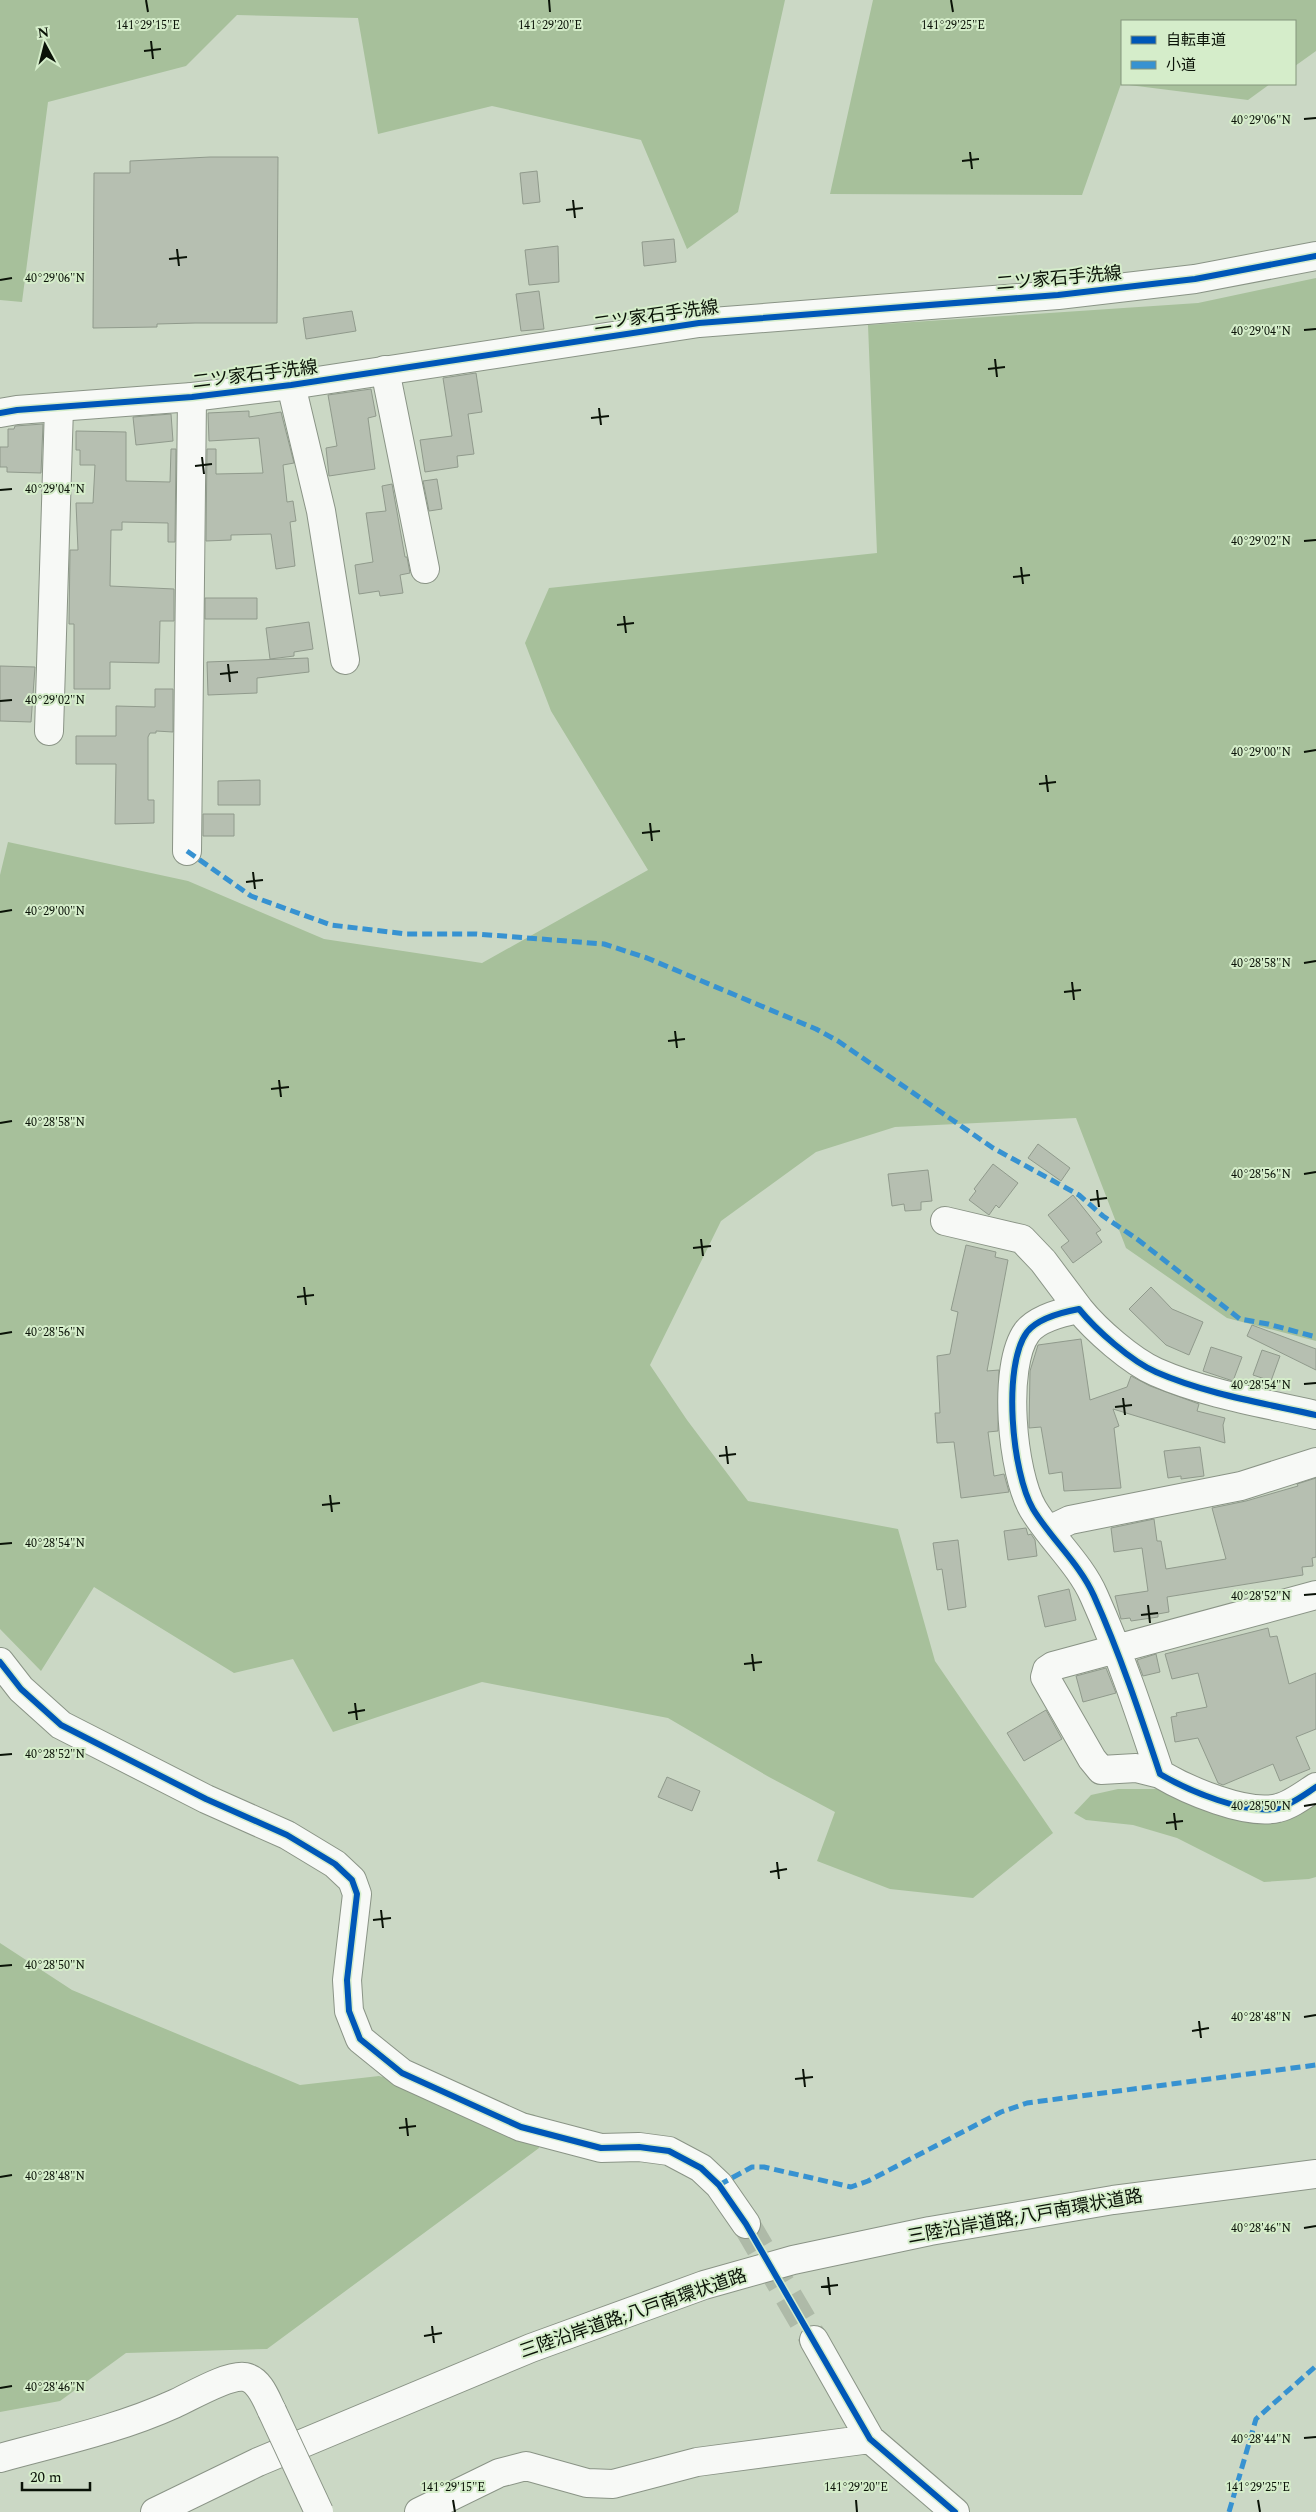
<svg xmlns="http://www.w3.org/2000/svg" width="1316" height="2512" viewBox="0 0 1316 2512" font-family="Spectral,'Noto Sans JP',serif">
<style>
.forest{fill:#a7c09b}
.building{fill:#b6bfb1;stroke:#909a8c}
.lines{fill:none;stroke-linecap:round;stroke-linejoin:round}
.minor-tunnel{stroke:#aebaa8;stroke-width:28;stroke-dasharray:28 14;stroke-linecap:butt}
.minor-casing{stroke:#8a9486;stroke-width:30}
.tertiary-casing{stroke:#8a9486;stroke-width:30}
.motorway-casing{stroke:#8a9486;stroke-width:30}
.minor{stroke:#f7f9f6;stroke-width:28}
.tertiary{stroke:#f7f9f6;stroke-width:28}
.motorway{stroke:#f7f9f6;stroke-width:28}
.minor-bridge-casing{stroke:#8a9486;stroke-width:30;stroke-linecap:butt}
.minor-bridge{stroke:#f7f9f6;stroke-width:28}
.quiet{stroke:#3792d1;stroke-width:5;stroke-dasharray:10 5;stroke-linecap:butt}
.cycleway-casing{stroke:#d5edca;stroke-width:9}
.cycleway{stroke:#0057b8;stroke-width:6}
.ticks{fill:none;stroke:#0a1207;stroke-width:2}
.labels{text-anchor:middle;stroke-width:4;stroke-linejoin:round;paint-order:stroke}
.street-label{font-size:18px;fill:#0a1207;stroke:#d5edca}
.ticks-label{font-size:12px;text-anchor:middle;fill:#0a1207;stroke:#d5edca;stroke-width:4;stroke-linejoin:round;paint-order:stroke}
</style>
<rect width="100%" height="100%" fill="#cbd8c5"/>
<path class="forest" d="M0,0H785L738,212L687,249L641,140L492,106L378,134L358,18L237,15L186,66L48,102L22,302L0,300Z
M873,0H1316V51L1295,66V21H1122V84H1270L1248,100L1121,84L1082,195L830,194Z
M1316,278V1341L1227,1318L1126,1248L1076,1118L895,1127L816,1152L721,1221L650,1365L687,1420L748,1501L898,1529L935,1661L1053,1833L973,1898L890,1889L817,1861L835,1812L769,1777L668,1718L482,1682L333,1732L293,1659L234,1673L94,1587L41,1671L0,1629V875L8,842L188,881L324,939L482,963L648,870L551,711L525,643L549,588L877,553L868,325L1198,303Z
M1118,1789H1157L1224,1813L1316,1800V1877L1309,1879L1264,1882L1177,1838L1133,1825L1086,1820L1074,1813L1091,1795Z
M0,1943L72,1990L300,2085L379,2076L535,2115L539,2148L267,2349L126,2353L60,2401L0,2412Z"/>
<path class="building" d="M210,157H278L277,323H195L157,324V327L93,328L94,173H130V161Z
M537,171L540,202L523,204L520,173Z
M674,239L676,262L644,266L642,242Z
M558,246L559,282L529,285L525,250Z
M539,291L544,329L521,331L516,294Z
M352,311L356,331L306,339L303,318Z
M476,373L482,412L468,414L474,454L457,456L458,467L425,472L420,440L452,436L443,378Z
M371,389L376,416L368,418L375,469L329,476L326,448L337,446L328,395Z
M249,411V417L281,412L294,463L283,465L287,502L293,501L296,521L290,522L295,566L276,569L271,534L231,535V540L206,541L207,449H216V474L263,473L259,438L209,441L208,413Z
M171,414L173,441L136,445L133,417Z
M43,424L41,473L7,472V467H0V447H8V429H14L15,426Z
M76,431L126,432V481L170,482L171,449H176L175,542H168V523L122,522V530H111L110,586L174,589V621H160L159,663L110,662V689H74V624H69L70,550H78L76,503H93L95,465H80V450H76Z
M437,479L442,509L429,511L423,481Z
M392,484L405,557H407L410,573L400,575L403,593L380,596L379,591L359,594L355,565L373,562L366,513L386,511L382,486Z
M205,598H257V619H205Z
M309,622L313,649L294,652V656L270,659L266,628Z
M308,658L309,672L257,678V693L208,695L207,662Z
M0,666L35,667L31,722L0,721Z
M155,689H173V732L156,731V733H150L148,737V800H154V823L115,824L116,764H76V736H116V706L155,707Z
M260,780V805H218V781Z
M203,814H234V836H203Z
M1038,1144L1070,1168L1061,1181L1028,1158Z
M993,1164L1018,1183L999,1208L996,1205L989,1215L969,1200L976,1191L974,1189Z
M928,1170L932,1201L921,1202V1210L905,1211L904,1204L892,1206L888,1174Z
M1073,1195L1101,1230L1096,1233L1102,1242L1073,1263L1061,1247L1069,1241L1048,1215Z
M966,1245L996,1252L995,1257L1008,1260L987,1371L999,1370L998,1431L988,1432L994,1476L1004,1474L1009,1492L961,1498L954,1442L937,1443L935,1413H940L937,1356L950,1354L958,1312L951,1310Z
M1151,1287L1172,1309L1203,1322L1189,1355L1166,1345L1129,1309Z
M1252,1325L1316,1349V1370L1247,1336Z
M1081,1339L1090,1400L1127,1387L1131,1376L1150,1386L1199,1404L1197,1411L1225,1418L1223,1425L1225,1443L1113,1409L1119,1426L1114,1428L1121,1488L1064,1491L1062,1472L1049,1474L1041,1427L1029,1428L1030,1371L1038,1345Z
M1211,1347L1242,1357L1233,1381L1203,1371Z
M1262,1350L1280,1356L1271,1381L1253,1375Z
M1200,1447L1204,1476L1181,1479V1476L1168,1478L1164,1451Z
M1316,1478V1557L1312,1558L1313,1566L1302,1567L1303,1575L1167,1597L1169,1612L1158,1614V1617L1131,1621L1130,1618L1121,1619L1115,1596L1148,1591L1142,1548L1114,1552L1111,1528L1154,1519L1157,1541H1161L1166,1569L1226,1559L1212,1508L1246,1501L1298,1486L1297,1484Z
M1026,1528L1028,1535L1031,1534L1035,1540L1037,1556L1008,1560L1004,1531Z
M958,1540L966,1607L948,1610L942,1569L937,1570L933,1543Z
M1069,1589L1076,1620L1045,1627L1038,1596Z
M1268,1628L1270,1637L1277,1636L1289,1684L1316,1673V1729L1296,1737L1310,1769L1280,1781L1273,1764L1223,1785L1218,1783L1198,1738L1175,1742L1171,1717L1177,1716L1176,1713L1207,1707L1198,1673L1172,1679L1165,1654Z
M1156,1654L1160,1672L1143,1676L1137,1660Z
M1106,1668L1116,1693L1083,1702L1076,1676Z
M1046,1710L1062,1739L1024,1761L1007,1733Z
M667,1777L700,1791L692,1811L658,1797Z"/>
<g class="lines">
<path class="minor-tunnel" d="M746,2224L814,2340"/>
<defs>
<path id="minor" d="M385,370L425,569
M291,385L321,511L345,660
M49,731L59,407
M187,851L192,397
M945,1221L1022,1239L1043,1261L1079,1309
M1316,1415C1263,1403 1206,1394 1156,1372C1131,1361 1096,1330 1079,1309C1063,1312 1038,1318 1027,1332C1002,1366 1012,1473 1033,1509C1051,1539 1080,1564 1094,1596C1120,1654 1140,1714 1160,1774C1187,1790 1247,1816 1278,1808C1291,1805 1305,1794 1316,1787
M1049,1530L1070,1520L1241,1486L1316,1462
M0,1662L21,1689L61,1725L206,1799L287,1835L335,1864L352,1880L357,1894L347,1980L349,2011L360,2039L402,2073L521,2127L601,2148L639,2147L669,2151L701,2168L719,2185L746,2224
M1160,1774L1136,1768L1101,1770L1092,1759L1045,1677L1047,1670L1053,1666L1316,1595
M814,2340L870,2439L955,2512
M0,2458C58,2442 119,2429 174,2404C190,2397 228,2374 245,2377C260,2380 266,2399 272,2411
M419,2512L499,2473L526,2466L587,2483L613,2484L697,2462L870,2439"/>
<path id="tertiary" d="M0,413L17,410L192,397L291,385L699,323L1058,295L1195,279L1316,256"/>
<path id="motorway" d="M155,2512L258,2462L531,2348L704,2285L793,2260L930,2231L1113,2200L1316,2174"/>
</defs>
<use href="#minor" class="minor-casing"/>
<use href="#tertiary" class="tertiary-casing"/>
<use href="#motorway" class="motorway-casing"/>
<use href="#minor" class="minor"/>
<use href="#tertiary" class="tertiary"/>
<use href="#motorway" class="motorway"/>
<defs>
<path id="minor-bridge" d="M272,2411L319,2512"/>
</defs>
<use href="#minor-bridge" class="minor-bridge-casing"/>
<use href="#minor-bridge" class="minor-bridge"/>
<path class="quiet" d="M187,851L251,896L331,925L407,934H477L604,944L647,958L816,1029L838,1041L993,1148L1079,1195L1103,1216L1137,1239L1240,1319L1268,1324L1316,1337
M719,2185L752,2167H764L851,2187L868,2181L1001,2112L1027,2103L1316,2065
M1229,2512L1256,2419L1316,2366"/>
<defs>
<path id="cycleway" d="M0,413L17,410L192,397L291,385L699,323L1058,295L1195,279L1316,256
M1316,1415C1263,1403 1206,1394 1156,1372C1131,1361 1096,1330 1079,1309C1063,1312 1038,1318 1027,1332C1002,1366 1012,1473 1033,1509C1051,1539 1080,1564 1094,1596C1120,1654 1140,1714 1160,1774C1187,1790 1247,1816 1278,1808C1291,1805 1305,1794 1316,1787
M0,1662L21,1689L61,1725L206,1799L287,1835L335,1864L352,1880L357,1894L347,1980L349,2011L360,2039L402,2073L521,2127L601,2148L639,2147L669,2151L701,2168L719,2185L746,2224L870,2439L955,2512"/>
</defs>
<use href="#cycleway" class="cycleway-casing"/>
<use href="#cycleway" class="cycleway"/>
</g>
<path class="ticks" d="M146,0L148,12M549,0L550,12M951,0L953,12M151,41L153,59M144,51L161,49M1304,119L1316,118M970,152L972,169M962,161L979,159M573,200L575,218M566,210L583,208M177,249L179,266M169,259L187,257M0,280L12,278M1304,330L1316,329M995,359L997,377M988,369L1005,367M599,408L601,425M591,418L609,416M202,457L204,474M195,466L212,464M0,490L12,489M1304,541L1316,540M1021,567L1023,584M1013,577L1030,575M624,616L626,633M617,625L634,623M228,664L230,682M220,674L238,672M0,701L12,700M1304,752L1316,750M1046,775L1048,792M1039,784L1056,782M650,823L652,841M642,833L660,831M253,872L255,889M246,882L263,880M0,912L12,910M1304,963L1316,961M1072,982L1074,1000M1064,992L1081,990M675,1031L677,1048M668,1041L685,1039M279,1080L281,1097M271,1089L289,1087M0,1123L12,1121M1304,1174L1316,1172M1097,1190L1099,1207M1090,1200L1107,1198M701,1239L703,1256M693,1248L711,1246M304,1287L306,1305M297,1297L314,1295M0,1334L12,1332M1304,1384L1316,1383M1123,1398L1125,1415M1115,1407L1132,1405M726,1446L728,1464M719,1456L736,1454M330,1495L332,1512M322,1505L340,1503M0,1544L12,1543M1304,1595L1316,1594M1148,1605L1150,1623M1141,1615L1158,1613M752,1654L754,1671M744,1664L762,1662M355,1703L357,1720M348,1713L365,1710M0,1755L12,1754M1304,1806L1316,1804M1174,1813L1176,1830M1166,1823L1183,1821M777,1862L779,1879M770,1872L787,1869M381,1910L383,1928M373,1920L391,1918M0,1966L12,1965M1304,2017L1316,2015M1199,2021L1201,2038M1192,2031L1209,2028M803,2069L805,2087M795,2079L813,2077M406,2118L408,2136M399,2128L416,2126M0,2177L12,2175M1304,2228L1316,2226M828,2277L830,2295M821,2287L838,2285M432,2326L434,2343M424,2336L442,2333M0,2388L12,2386M1304,2438L1316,2437M453,2500L455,2512M856,2500L857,2512M1258,2500L1260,2512"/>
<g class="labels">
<g class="street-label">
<text transform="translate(1059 278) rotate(-5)" y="6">二ツ家石手洗線</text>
<text transform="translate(656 315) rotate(-8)" y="6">二ツ家石手洗線</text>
<text transform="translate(255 374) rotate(-7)" y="6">二ツ家石手洗線</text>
<text transform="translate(1025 2216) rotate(-10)" y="6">三陸沿岸道路;八戸南環状道路</text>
<text transform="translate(633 2313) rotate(-19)" y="6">三陸沿岸道路;八戸南環状道路</text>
</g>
</g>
<g class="ticks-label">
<text x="148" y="29">141°29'15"E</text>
<text x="550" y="29">141°29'20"E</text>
<text x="953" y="29">141°29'25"E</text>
<text x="1261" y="124">40°29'06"N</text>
<text x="55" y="282">40°29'06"N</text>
<text x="1261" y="335">40°29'04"N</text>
<text x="55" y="493">40°29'04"N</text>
<text x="1261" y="545">40°29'02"N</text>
<text x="55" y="704">40°29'02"N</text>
<text x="1261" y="756">40°29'00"N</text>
<text x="55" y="915">40°29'00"N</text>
<text x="1261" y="967">40°28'58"N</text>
<text x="55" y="1126">40°28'58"N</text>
<text x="1261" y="1178">40°28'56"N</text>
<text x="55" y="1336">40°28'56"N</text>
<text x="1261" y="1389">40°28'54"N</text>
<text x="55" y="1547">40°28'54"N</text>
<text x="1261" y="1600">40°28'52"N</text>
<text x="55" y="1758">40°28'52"N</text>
<text x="1261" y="1810">40°28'50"N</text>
<text x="55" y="1969">40°28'50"N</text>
<text x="1261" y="2021">40°28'48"N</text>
<text x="55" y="2180">40°28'48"N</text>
<text x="1261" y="2232">40°28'46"N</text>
<text x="55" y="2391">40°28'46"N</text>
<text x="1261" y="2443">40°28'44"N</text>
<text x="453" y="2491">141°29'15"E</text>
<text x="856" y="2491">141°29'20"E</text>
<text x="1258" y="2491">141°29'25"E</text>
</g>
<rect x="1121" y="20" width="175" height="65" fill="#d5edca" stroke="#84957c"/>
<rect x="1131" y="36" width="25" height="8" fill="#0057b8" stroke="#84957c"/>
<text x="1166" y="45" font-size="15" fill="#0a1207">自転車道</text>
<rect x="1131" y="61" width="25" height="8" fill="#3792d1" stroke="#84957c"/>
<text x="1166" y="70" font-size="15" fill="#0a1207">小道</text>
<g transform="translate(45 45) rotate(353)" stroke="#d5edca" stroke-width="4" paint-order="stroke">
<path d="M0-4L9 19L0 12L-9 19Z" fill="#0a1207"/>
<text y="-8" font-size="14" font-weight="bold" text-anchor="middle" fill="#0a1207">N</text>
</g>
<path d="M22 2482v8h68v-8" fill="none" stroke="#0a1207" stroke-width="2.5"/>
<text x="30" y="2482" font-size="15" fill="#0a1207" stroke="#d5edca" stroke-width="4" paint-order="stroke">20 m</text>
</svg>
